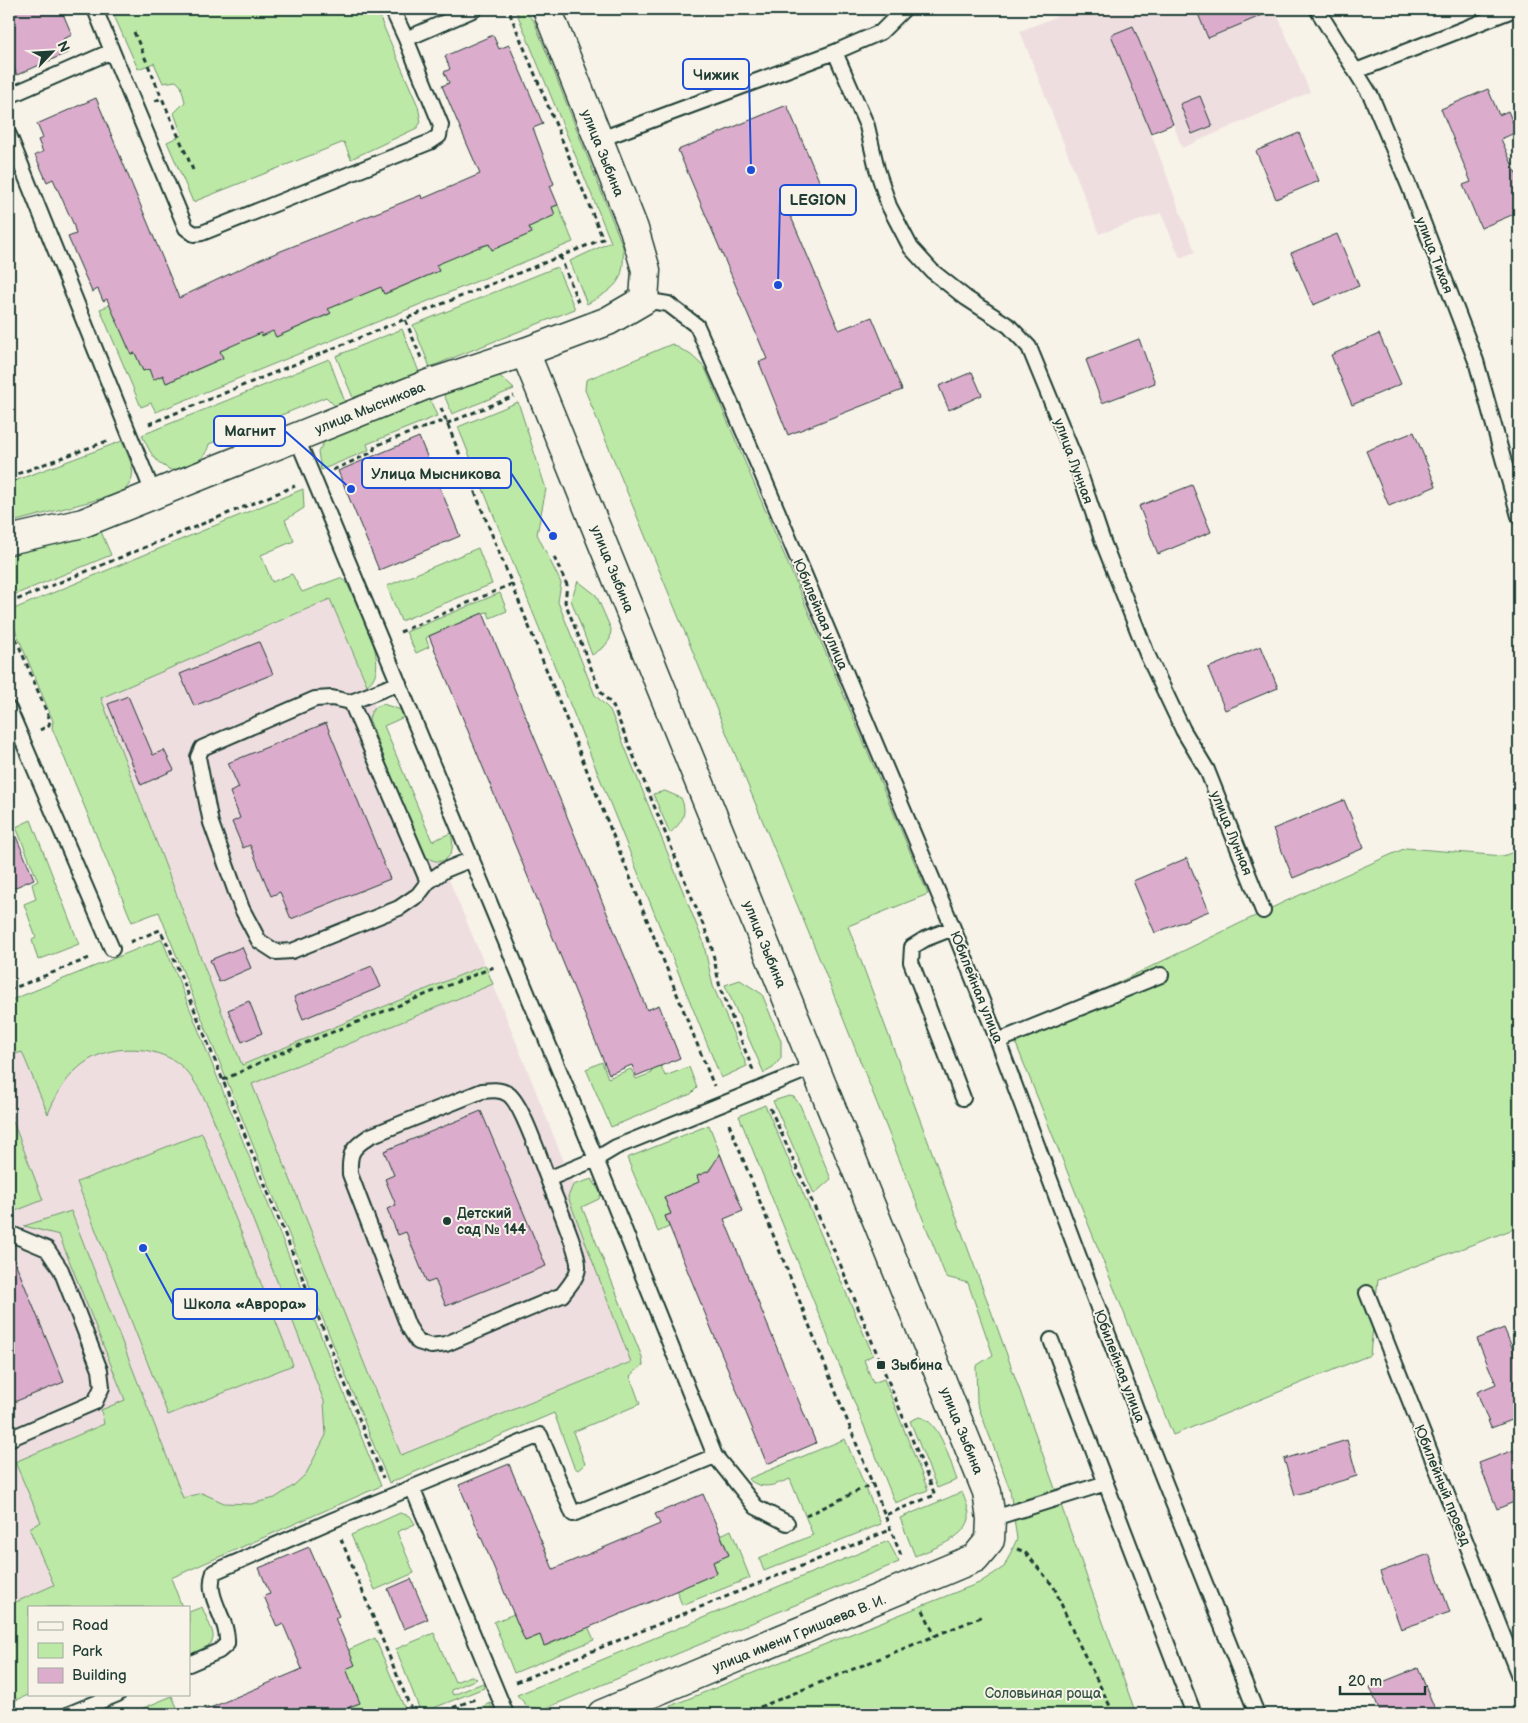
<svg xmlns="http://www.w3.org/2000/svg" width="1528" height="1723" viewBox="0 0 1528 1723" font-family="'Balsamiq Sans',sans-serif">
<style>
.built{fill:#efdee0}
.green{fill:#bce9a6;stroke:#6e936d}
.building{fill:#dcaccd;stroke:#1f3d34}
.lines{fill:none;stroke-linecap:round;stroke-linejoin:round}
.service-casing{stroke:#1f3d34;stroke-width:18}
.minor-casing{stroke:#1f3d34;stroke-width:31}
.path{stroke:#1f3d34;stroke-width:3;stroke-dasharray:5 4;stroke-linecap:butt}
.service{stroke:#f7f3e8;stroke-width:14}
.minor{stroke:#f7f3e8;stroke-width:28}
.poi-dot{fill:#1f3d34;stroke:#f7f3e8;stroke-width:2}
.labels{text-anchor:middle;stroke-width:4;stroke-linejoin:round;paint-order:stroke}
.street-label{font-size:14px;fill:#1f3d34;stroke:#f7f3e8}
.poi-label{font-size:14px;font-weight:bold;fill:#1f3d34;stroke:#f7f3e8;text-anchor:start}
.park-label{font-size:14px;fill:#375745;stroke:#f7f3e8}
.leader{fill:none;stroke:#1d4ed8;stroke-width:2}
.callout-dot{fill:#1d4ed8;stroke:#f7f3e8;stroke-width:2}
.callout{fill:#f7f3e8;stroke:#1d4ed8;stroke-width:2}
.callout-label{font-size:15px;text-anchor:middle;font-weight:bold;fill:#1f3d34}
</style>
<rect width="100%" height="100%" fill="#f7f3e8"/>
<filter id="ink" filterUnits="userSpaceOnUse"><feTurbulence type="fractalNoise" baseFrequency=".02" numOctaves="2"/><feDisplacementMap in="SourceGraphic" scale="10" xChannelSelector="R" yChannelSelector="G"/><feConvolveMatrix kernelMatrix="1 2 1 2 8 2 1 2 1" color-interpolation-filters="sRGB"/></filter>
<g filter="url(#ink)">
<path class="built" d="M1076,9H1275L1310,92L1182,148L1173,124L1151,133L1195,252L1180,258L1161,213L1099,234L1020,31Z
M330,599L485,965L242,1065L101,698Z
M163,964L368,1471L29,1607L9,1635V1025Z
M493,984L642,1357L401,1455L252,1084Z"/>
<path class="green" d="M111,9H376L418,106L421,122L417,128L351,159L344,142L193,202L167,142L182,135L174,113L185,102L181,86L176,81L163,83L154,63L138,69Z
M523,10L534,21L623,247C625,282 617,287 587,304L570,261L611,242L516,11Z
M558,205L573,242L156,412L151,403L141,407L100,309L110,305L131,354L135,353L143,371L149,369L154,379L163,375L167,383L223,358L220,351L230,347L228,342L260,329L273,331L276,337L330,314L328,309L381,287L385,294L439,271L436,265L447,260L445,255L477,241L479,248L489,244L492,250L531,233L529,227L555,215L552,207Z
M557,267L575,309L430,367L413,325Z
M402,329L419,372L353,398L336,356Z
M672,344L691,355L705,368L928,894L848,926L997,1327L1136,1714H650L979,1583L1004,1567L1017,1539L1010,1490L977,1403L976,1366L993,1355L968,1283L946,1277L822,965L585,390L586,380Z
M329,359L345,402L335,406L326,397L209,444C205,463 189,465 173,471C155,463 150,453 142,435Z
M489,375L500,376L514,389L452,414L443,392Z
M429,397L437,416L367,444L369,450L321,470L318,452L326,439Z
M518,402L546,489L537,534L561,583L558,602L595,695L610,710L703,941L713,986L747,1066L721,1078L458,427Z
M122,441C130,462 141,475 122,493L9,523V483Z
M303,489L304,508L285,520L294,541L261,555L272,582L292,574L302,592L340,578L347,583C357,607 394,667 367,685L330,599L101,698L242,1065L485,965L493,984L252,1084L401,1455L631,1362L568,1197L573,1185L592,1179L601,1194L599,1199L582,1207L642,1357L643,1365L630,1376L640,1404L573,1432L585,1464L578,1470L574,1467L554,1413L389,1483L159,912L132,922L55,735L52,728L53,721L9,615V611Z
M99,527L111,555L9,597V553L24,551Z
M478,548L492,584L401,621L387,586Z
M578,581L596,595L611,629L610,639L604,647L592,655L571,600Z
M500,593L507,611L490,618L488,612L483,613L429,636L426,638L429,647L416,653L406,632Z
M383,704L401,710L404,717L384,726L432,841L451,833C458,859 440,871 420,852L369,719C371,710 374,707 383,704Z
M665,791L681,798C688,813 682,823 670,833L653,794Z
M31,820L79,944L38,960L32,940L36,938L24,904L36,899L32,884L38,881L16,827Z
M1406,848L1503,856L1519,850V1227L1378,1280L1370,1355L1173,1435L1012,1034L1284,902Z
M162,939L381,1486L171,1578L182,1607H29V1694H31L9,1703V1605L54,1585L29,1528L41,1522L15,1462L104,1424L101,1410L125,1400L59,1235L24,1226L71,1211L183,1498L202,1493L224,1503L251,1504L275,1498L293,1486L306,1474L326,1435L324,1401L209,1108C201,1092 193,1076 179,1064C171,1057 155,1052 144,1050C94,1044 66,1070 48,1114L22,1052L9,1056V1001Z
M740,980L762,994L781,1041V1058L773,1068L764,1073L725,985Z
M602,1062L608,1078L631,1069L636,1079L652,1073L651,1069L661,1066L665,1076L689,1067L697,1088L691,1094L611,1127L586,1069Z
M789,1096L794,1097L800,1105L831,1179L814,1194L773,1101Z
M765,1105L873,1355L864,1360L873,1383L884,1379L928,1490L895,1503L739,1116Z
M9,1111L43,1200L13,1212L9,1201Z
M709,1125L723,1161L712,1166L699,1182L664,1197L671,1214L665,1216L669,1227L658,1232L627,1158Z
M202,1133L293,1365L168,1415L77,1182Z
M919,1417C940,1420 950,1462 957,1480L937,1488L910,1421Z
M845,1439L881,1524L764,1571L759,1558L813,1535L790,1479C774,1485 763,1491 748,1479Z
M962,1492C965,1500 970,1510 969,1519C964,1539 932,1549 915,1556L900,1518Z
M400,1513L410,1516L415,1524L397,1532L414,1573L375,1590L351,1535Z
M731,1530L750,1578L682,1605L674,1584H691L717,1573L713,1562L729,1555L721,1535Z
M888,1541L899,1562L544,1709L528,1707L517,1695Z
M202,1607C214,1637 224,1642 189,1655V1612Z
M514,1614L525,1641L540,1635L545,1646L572,1635L585,1619L594,1640L514,1673L494,1622Z
M434,1633L455,1682L471,1676L477,1679L451,1690L453,1695L483,1683L484,1688L421,1713L396,1649Z
M375,1638L407,1714H352L349,1707L360,1703L346,1669L348,1650Z
M172,1696L180,1714H135L134,1712Z
M490,1703L494,1714H467Z"/>
<path class="building" d="M9,9H61L72,35L63,39L69,52L17,75L9,55Z
M1196,9H1277L1208,38Z
M1133,26L1173,124L1151,133L1111,35Z
M493,35L499,49L509,45L543,124L533,128L554,184L550,186L558,205L552,207L555,215L529,227L532,233L492,250L489,244L479,247L436,265L439,271L384,294L381,287L328,309L331,313L276,337L273,331L262,336L261,333L220,351L223,358L166,383L163,375L153,380L149,369L143,371L135,353L131,354L107,299L103,301L98,289L92,292L68,237L76,234L73,223L53,179L47,182L35,155L43,152L38,140L43,138L37,124L96,98L179,298L261,259L421,195L422,199L480,174L442,86L449,83L444,72L450,69L445,56Z
M1488,89L1499,115L1508,111L1517,132L1501,139L1519,180V212L1481,228L1463,185L1471,182L1441,109Z
M1200,96L1212,126L1192,134L1180,104Z
M787,105L823,190L786,205L839,330L872,317L902,390L788,435L759,362L767,359L678,150Z
M1299,133L1319,181L1276,199L1256,151Z
M1337,234L1359,286L1313,305L1291,253Z
M1379,334L1401,384L1352,405L1331,355Z
M1139,339L1155,383L1102,403L1086,360Z
M972,372L982,395L949,410L939,386Z
M1414,432L1436,486L1389,506L1366,451Z
M419,437L460,536L379,570L338,471Z
M1192,485L1211,532L1158,554L1139,506Z
M483,613L647,1010L659,1005L680,1058L636,1076L632,1065L609,1074L429,636Z
M259,642L273,674L194,706L180,674Z
M1261,646L1278,688L1225,710L1208,668Z
M128,696L153,755L164,750L174,770L141,785L108,704Z
M326,723L390,879L291,919L280,892L271,896L250,845L243,848L232,822L240,818L230,792L239,788L228,763Z
M1344,800L1364,848L1293,878L1273,829Z
M9,820L34,879L9,890Z
M1187,858L1209,911L1155,933L1133,881Z
M242,947L251,968L219,982L210,960Z
M372,966L381,987L303,1019L294,997Z
M249,1001L262,1033L242,1042L228,1010Z
M481,1111L546,1266L446,1306L435,1280L427,1283L406,1232L398,1235L387,1209L396,1205L385,1179L394,1175L384,1151Z
M720,1154L743,1211L724,1219L816,1443L767,1464L665,1216L671,1214L664,1197L699,1182L697,1176L709,1171Z
M9,1247L64,1382L9,1404Z
M1504,1328L1519,1364V1437L1512,1420L1491,1428L1477,1392L1496,1384L1477,1339Z
M1347,1440L1357,1476L1295,1495L1284,1459Z
M1514,1450L1519,1464V1500L1497,1509L1479,1463Z
M509,1464L553,1569L660,1524L655,1514L703,1494L729,1555L713,1562L717,1573L657,1599L544,1646L540,1635L525,1641L459,1485Z
M309,1547L339,1616L335,1618L355,1665L346,1669L360,1703L349,1707L352,1714H196L302,1669L283,1624L277,1627L264,1596L270,1594L259,1568Z
M1429,1554L1450,1612L1401,1629L1380,1572Z
M411,1579L428,1619L404,1629L388,1589Z
M1418,1668L1437,1714H1381L1370,1687Z"/>
<g class="lines">
<defs>
<path id="service" d="M392,9L406,39L475,9
M1317,9L1371,96L1409,186L1476,361L1519,516
M112,51L186,228L194,234L202,233L430,142L439,136L441,125L406,39
M835,52L867,126L877,169L889,206L911,248L932,271L966,298L1009,326L1029,347L1075,459L1103,542L1147,654L1183,730L1207,770L1263,911
M1356,71L1515,9
M9,96L112,51L95,9
M9,135L153,493
M598,140L835,52L881,32L904,9
M644,300L668,304L697,326L759,467L953,928L998,1041L1142,1425L1257,1714
M399,683L351,702L332,698L315,699L202,748L198,757L211,823L242,909L259,941L276,952L292,951L399,908L418,895L428,882L445,870L472,859
M351,702L428,882
M9,709L112,949
M953,928L925,939L912,947L911,962L963,1098
M998,1041L1161,975
M548,1179C554,1196 580,1253 578,1268C577,1278 568,1287 562,1295L446,1344L431,1346L418,1342L408,1326L350,1174C349,1152 352,1148 370,1136L482,1091C491,1090 500,1089 508,1094C522,1103 541,1162 548,1179L596,1159L616,1147L814,1067
M9,1233L47,1249L61,1270L100,1370L102,1387L95,1402L9,1439
M1367,1293L1519,1676
M1051,1340L1194,1714
M715,1456L756,1507L787,1523
M412,1487L506,1714
M991,1519L1106,1483
M189,1664L219,1651L227,1644C229,1618 204,1598 214,1572L333,1520L540,1435L573,1514L715,1456L596,1159L296,436
M69,1714L118,1694"/>
<g id="minor">
<path id="s1" d="M525,352L987,1492L991,1519L990,1540L975,1558L602,1714"/>
<path id="s2" d="M9,540L83,523L431,383L525,352L608,321L644,300L646,270L634,229L547,9"/>
</g>
</defs>
<use href="#service" class="service-casing"/>
<use href="#minor" class="minor-casing"/>
<path class="path" d="M134,32L162,98
M155,101L162,98L193,170
M560,256L578,302
M421,358L405,319L603,239L508,9
M441,408L714,1086
M149,424L405,319
M333,470L373,452L375,446L439,422L448,423L514,396
M9,477L110,440
M554,557L567,585L565,602L600,691L613,706L711,944L720,988L753,1070
M9,603L295,486
M9,622L50,720L49,725L40,730
M400,632L512,584
M130,942L160,930L170,949L383,1478
M9,990L92,957
M223,1080L278,1054L494,967
M770,1108L841,1266L935,1495L885,1515
M729,1124L902,1558
M806,1516L872,1484
M341,1539L413,1714
M1017,1549L1025,1552L1054,1587L1074,1634L1114,1714
M923,1610L935,1636
M516,1682L890,1530
M436,1714L478,1698
M743,1714L981,1617"/>
<use href="#service" class="service"/>
<use href="#minor" class="minor"/>
</g>
</g>
<g class="poi-dot">
<circle cx="447" cy="1221" r="5"/>
<rect x="876" y="1360" width="10" height="10" rx="2.5"/>
</g>
<g class="labels">
<g class="street-label">
<text transform="translate(603 153) rotate(68)" y="5">улица Зыбина</text>
<text transform="translate(1435 255) rotate(69)" y="5">улица Тихая</text>
<text dy="5" stroke="none"><textPath href="#s2" startOffset="385">улица Мысникова</textPath></text>
<text transform="translate(1074 461) rotate(70)" y="5">улица Лунная</text>
<text dy="5" stroke="none"><textPath href="#s1" startOffset="234">улица Зыбина</textPath></text>
<text transform="translate(821 614) rotate(67)" y="5">Юбилейная улица</text>
<text transform="translate(1232 833) rotate(68)" y="5">улица Лунная</text>
<text dy="5" stroke="none"><textPath href="#s1" startOffset="639">улица Зыбина</textPath></text>
<text transform="translate(977 987) rotate(68)" y="5">Юбилейная улица</text>
<text transform="translate(1120 1366) rotate(69)" y="5">Юбилейная улица</text>
<text dy="5" stroke="none"><textPath href="#s1" startOffset="1164">улица Зыбина</textPath></text>
<text transform="translate(1443 1485) rotate(68)" y="5">Юбилейный проезд</text>
<text transform="translate(799 1633) rotate(-22)" y="5">улица имени Гришаева В. И.</text>
</g>
<g class="poi-label">
<text x="457" y="1218">Детский<tspan x="457" dy="16">сад № 144</tspan></text>
<text x="891" y="1370">Зыбина</text>
</g>
<g class="park-label">
<text x="1043" y="1698">Соловьиная роща</text>
</g>
</g>
<path class="leader" d="M751 170L749 74M778 285L780 200M351 489L285 431M553 536L511 473M143 1248L173 1304"/>
<g class="callout-dot">
<circle cx="751" cy="170" r="5"/>
<circle cx="778" cy="285" r="5"/>
<circle cx="351" cy="489" r="5"/>
<circle cx="553" cy="536" r="5"/>
<circle cx="143" cy="1248" r="5"/>
</g>
<g class="callout">
<rect x="683" y="59" width="66" height="30" rx="5"/>
<rect x="780" y="185" width="76" height="30" rx="5"/>
<rect x="214" y="416" width="71" height="30" rx="5"/>
<rect x="362" y="458" width="149" height="30" rx="5"/>
<rect x="173" y="1289" width="144" height="30" rx="5"/>
</g>
<g class="callout-label">
<text x="716" y="80">Чижик</text>
<text x="818" y="205">LEGION</text>
<text x="250" y="436">Магнит</text>
<text x="436" y="479">Улица Мысникова</text>
<text x="245" y="1309">Школа «Аврора»</text>
</g>
<rect width="1528" height="1723" fill="none" stroke="#f7f3e8" stroke-width="30"/>
<rect x="15" y="15" width="1498" height="1693" fill="none" stroke="#1f3d34" stroke-width="2" filter="url(#ink)"/>
<rect x="28" y="1606" width="162" height="90" fill="#f7f3e8" stroke="#a1aaa0"/>
<rect x="38" y="1622" width="25" height="8" fill="#f7f3e8" stroke="#a1aaa0"/>
<text x="72" y="1630" font-size="15" fill="#1f3d34">Road</text>
<rect x="38" y="1643" width="25" height="15" fill="#bce9a6" stroke="#a1aaa0"/>
<text x="72" y="1656" font-size="15" fill="#1f3d34">Park</text>
<rect x="38" y="1668" width="25" height="15" fill="#dcaccd" stroke="#a1aaa0"/>
<text x="72" y="1680" font-size="15" fill="#1f3d34">Building</text>
<g transform="translate(52 52) rotate(65)" stroke="#f7f3e8" stroke-width="4" paint-order="stroke">
<path d="M0-4L9 19L0 12L-9 19Z" fill="#1f3d34"/>
<text y="-8" font-size="14" font-weight="bold" text-anchor="middle" fill="#1f3d34">N</text>
</g>
<path d="M1340 1686v8h85v-8" fill="none" stroke="#1f3d34" stroke-width="2.5"/>
<text x="1348" y="1686" font-size="15" fill="#1f3d34" stroke="#f7f3e8" stroke-width="4" paint-order="stroke">20 m</text>
</svg>
